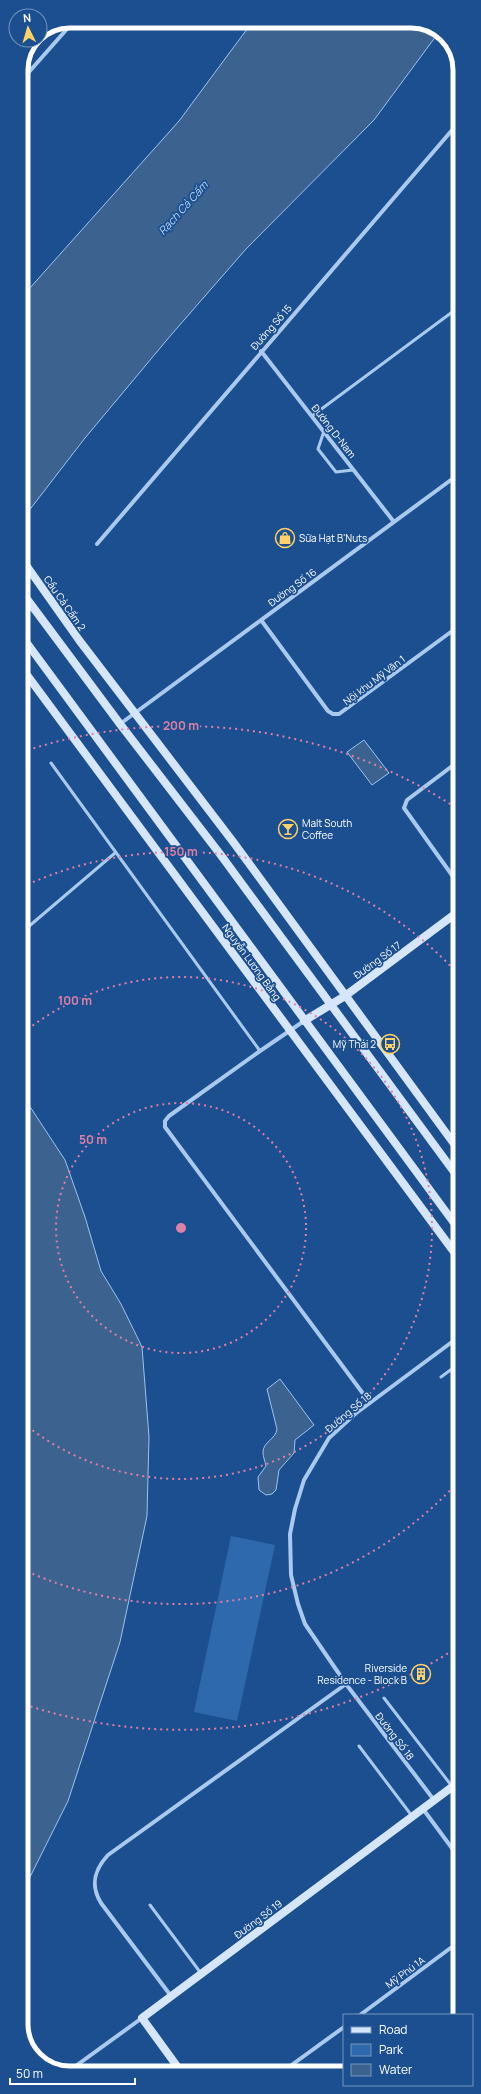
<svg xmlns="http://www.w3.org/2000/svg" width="481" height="2094" viewBox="0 0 481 2094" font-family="Manrope,sans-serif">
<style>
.green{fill:#2e69ad}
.water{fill:#3c6290;stroke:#9cc4f0}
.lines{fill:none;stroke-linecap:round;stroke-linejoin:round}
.lane{stroke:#a9c9ee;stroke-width:3}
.street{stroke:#a9c9ee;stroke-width:4}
.secondary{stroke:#d6e6fa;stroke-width:8}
.ring{fill:none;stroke:#dd80a5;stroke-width:2;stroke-dasharray:2 4}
.labels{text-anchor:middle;stroke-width:3.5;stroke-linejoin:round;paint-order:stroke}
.street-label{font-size:10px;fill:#fff;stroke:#1b4f8f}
.poi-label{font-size:10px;fill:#fff;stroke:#1b4f8f;text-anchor:start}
.water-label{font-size:11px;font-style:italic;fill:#b5d3f5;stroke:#1b4f8f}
.rim{fill:none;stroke:#fff;stroke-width:5}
.centre{fill:#dd80a5;stroke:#1b4f8f;stroke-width:2}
.ring-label{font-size:12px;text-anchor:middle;font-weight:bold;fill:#dd80a5;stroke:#1b4f8f;stroke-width:3.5;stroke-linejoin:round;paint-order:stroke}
</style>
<rect width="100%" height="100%" fill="#1b4f8f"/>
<path class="green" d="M231,1536L275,1545L237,1721L194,1712Z"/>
<path class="water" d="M253,21H417L439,32L374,120L246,249L171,335L85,438L21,521V298L179,121Z
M364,740L389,773L372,785L347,752Z
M21,1093L65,1160L85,1217L101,1271L121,1304L142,1347L149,1437L147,1516L120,1642L68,1801L22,1893Z
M280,1379L314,1425L295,1440L294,1453L279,1470L276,1490L272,1494L266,1495L259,1490L258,1477L266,1466C265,1461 263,1457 263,1452C263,1442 276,1439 277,1429L267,1389Z"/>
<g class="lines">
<path class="lane" d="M312,416L459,307
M324,431L318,449L336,472L353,470
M51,763L260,1051
M21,933L115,853
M441,1377L460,1363
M384,1698L451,1785
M359,1746L412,1816
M150,1905L200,1972"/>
<path class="street" d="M21,81L74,21
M261,351L394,522
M97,544L459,122
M261,620L328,711L333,714H339L459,626
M120,724L459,474
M459,761L407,800L404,808L459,885
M304,1021L260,1051L169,1116L165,1121V1127L370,1403
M434,1800L346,1684L305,1624L298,1604L291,1575L290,1534L295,1509L304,1480L329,1438L355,1414L460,1336
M423,1809L460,1859
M171,1996L101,1903C90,1885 94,1870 108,1855L346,1684
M360,2015L460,1941
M282,2072L344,2027
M66,2073L142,2018"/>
<path class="secondary" d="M21,558L79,640L234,843L460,1152
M21,591L120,724L220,854L460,1180
M21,635L460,1231
M21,667L460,1260
M304,1021L345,996L459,911
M182,2073L142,2018L460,1781"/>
</g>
<g class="ring">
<circle cx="181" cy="1228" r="125"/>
<path d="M23 1033A251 251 0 1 1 23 1423"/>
<path d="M458 1482A376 376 0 0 1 22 1569M22 887A376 376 0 0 1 458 974"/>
<path d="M458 1647A502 502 0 0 1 26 1705M22 752A502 502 0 0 1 458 809"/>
</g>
<defs>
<symbol id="shop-ring" viewBox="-11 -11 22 22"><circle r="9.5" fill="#1b4f8f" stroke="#ffd166" stroke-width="1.5"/><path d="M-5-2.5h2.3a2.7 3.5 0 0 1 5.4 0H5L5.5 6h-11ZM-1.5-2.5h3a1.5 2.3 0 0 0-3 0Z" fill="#ffd166"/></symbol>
<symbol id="bar-ring" viewBox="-11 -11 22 22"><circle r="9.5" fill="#1b4f8f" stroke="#ffd166" stroke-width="1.5"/><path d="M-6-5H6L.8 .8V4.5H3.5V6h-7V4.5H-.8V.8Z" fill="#ffd166"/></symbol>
<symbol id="bus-ring" viewBox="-11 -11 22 22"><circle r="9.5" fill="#1b4f8f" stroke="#ffd166" stroke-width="1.5"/><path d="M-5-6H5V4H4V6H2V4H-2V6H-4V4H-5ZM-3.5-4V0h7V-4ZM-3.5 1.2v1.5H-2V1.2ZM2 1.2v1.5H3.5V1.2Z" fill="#ffd166"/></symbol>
<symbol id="building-ring" viewBox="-11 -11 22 22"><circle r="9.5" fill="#1b4f8f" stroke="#ffd166" stroke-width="1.5"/><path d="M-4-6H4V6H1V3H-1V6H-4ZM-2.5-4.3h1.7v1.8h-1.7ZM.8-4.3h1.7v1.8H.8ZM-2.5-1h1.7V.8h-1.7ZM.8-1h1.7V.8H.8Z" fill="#ffd166"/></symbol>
</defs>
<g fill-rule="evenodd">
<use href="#shop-ring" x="274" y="527" width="22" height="22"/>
<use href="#bar-ring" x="277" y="818" width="22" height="22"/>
<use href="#bus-ring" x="379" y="1033" width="22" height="22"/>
<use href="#building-ring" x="410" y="1663" width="22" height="22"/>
</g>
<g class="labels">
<g class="street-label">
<text transform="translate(271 327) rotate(-49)" y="4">Đường Số 15</text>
<text transform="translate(334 431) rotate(52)" y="4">Đường D-Nam</text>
<text transform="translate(292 587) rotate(-36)" y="4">Đường Số 16</text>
<text transform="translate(65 603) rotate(55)" y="4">Cầu Cả Cấm 2</text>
<text transform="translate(374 680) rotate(-37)" y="4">Nội khu Mỹ Văn 1</text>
<text transform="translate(377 960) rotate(-36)" y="4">Đường Số 17</text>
<text transform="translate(252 962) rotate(54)" y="4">Nguyễn Lương Bằng</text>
<text transform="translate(348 1412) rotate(-40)" y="4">Đường Số 18</text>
<text transform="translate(395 1736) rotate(53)" y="4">Đường Số 18</text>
<text transform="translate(258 1919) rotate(-37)" y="4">Đường Số 19</text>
<text transform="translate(405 1972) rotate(-36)" y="4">Mỹ Phú 1A</text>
</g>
<g class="poi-label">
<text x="299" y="542">Sữa Hạt B'Nuts</text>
<text x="302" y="827">Malt South<tspan x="302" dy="12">Coffee</tspan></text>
<text x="376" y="1048" text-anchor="end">Mỹ Thái 2</text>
<text x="407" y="1672" text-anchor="end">Riverside<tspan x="407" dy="12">Residence - Block B</tspan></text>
</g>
<g class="water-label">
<text transform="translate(183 208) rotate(-48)" y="4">Rạch Cả Cấm</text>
</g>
</g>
<path d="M0 0H481V2094H0ZM70 28H411A42 42 0 0 1 453 70V2024A42 42 0 0 1 411 2066H70A42 42 0 0 1 28 2024V70A42 42 0 0 1 70 28Z" fill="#1b4f8f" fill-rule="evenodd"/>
<path class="rim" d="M70 28H411A42 42 0 0 1 453 70V2024A42 42 0 0 1 411 2066H70A42 42 0 0 1 28 2024V70A42 42 0 0 1 70 28Z"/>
<circle cx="181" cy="1228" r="6" class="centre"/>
<g class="ring-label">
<text x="181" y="730">200 m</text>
<text x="181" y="856">150 m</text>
<text x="75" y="1005">100 m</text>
<text x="93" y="1144">50 m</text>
</g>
<rect x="343" y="2014" width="130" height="72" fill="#1b4f8f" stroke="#7695bc"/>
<rect x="351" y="2027" width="20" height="6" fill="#d6e6fa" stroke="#7695bc"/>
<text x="379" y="2034" font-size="12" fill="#ffffff">Road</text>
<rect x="351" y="2044" width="20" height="12" fill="#2e69ad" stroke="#7695bc"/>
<text x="379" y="2054" font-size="12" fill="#ffffff">Park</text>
<rect x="351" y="2064" width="20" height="12" fill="#3c6290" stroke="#7695bc"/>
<text x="379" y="2074" font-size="12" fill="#ffffff">Water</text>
<g transform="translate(28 28) rotate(355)"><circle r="19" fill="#1b4f8f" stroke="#7695bc"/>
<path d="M0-3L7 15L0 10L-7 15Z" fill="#ffd166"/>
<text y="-6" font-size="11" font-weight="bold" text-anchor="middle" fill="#ffffff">N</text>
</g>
<path d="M10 2078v6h125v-6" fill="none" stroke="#ffffff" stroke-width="2"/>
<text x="16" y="2078" font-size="12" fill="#ffffff" stroke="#1b4f8f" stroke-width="3" paint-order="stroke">50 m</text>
</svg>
